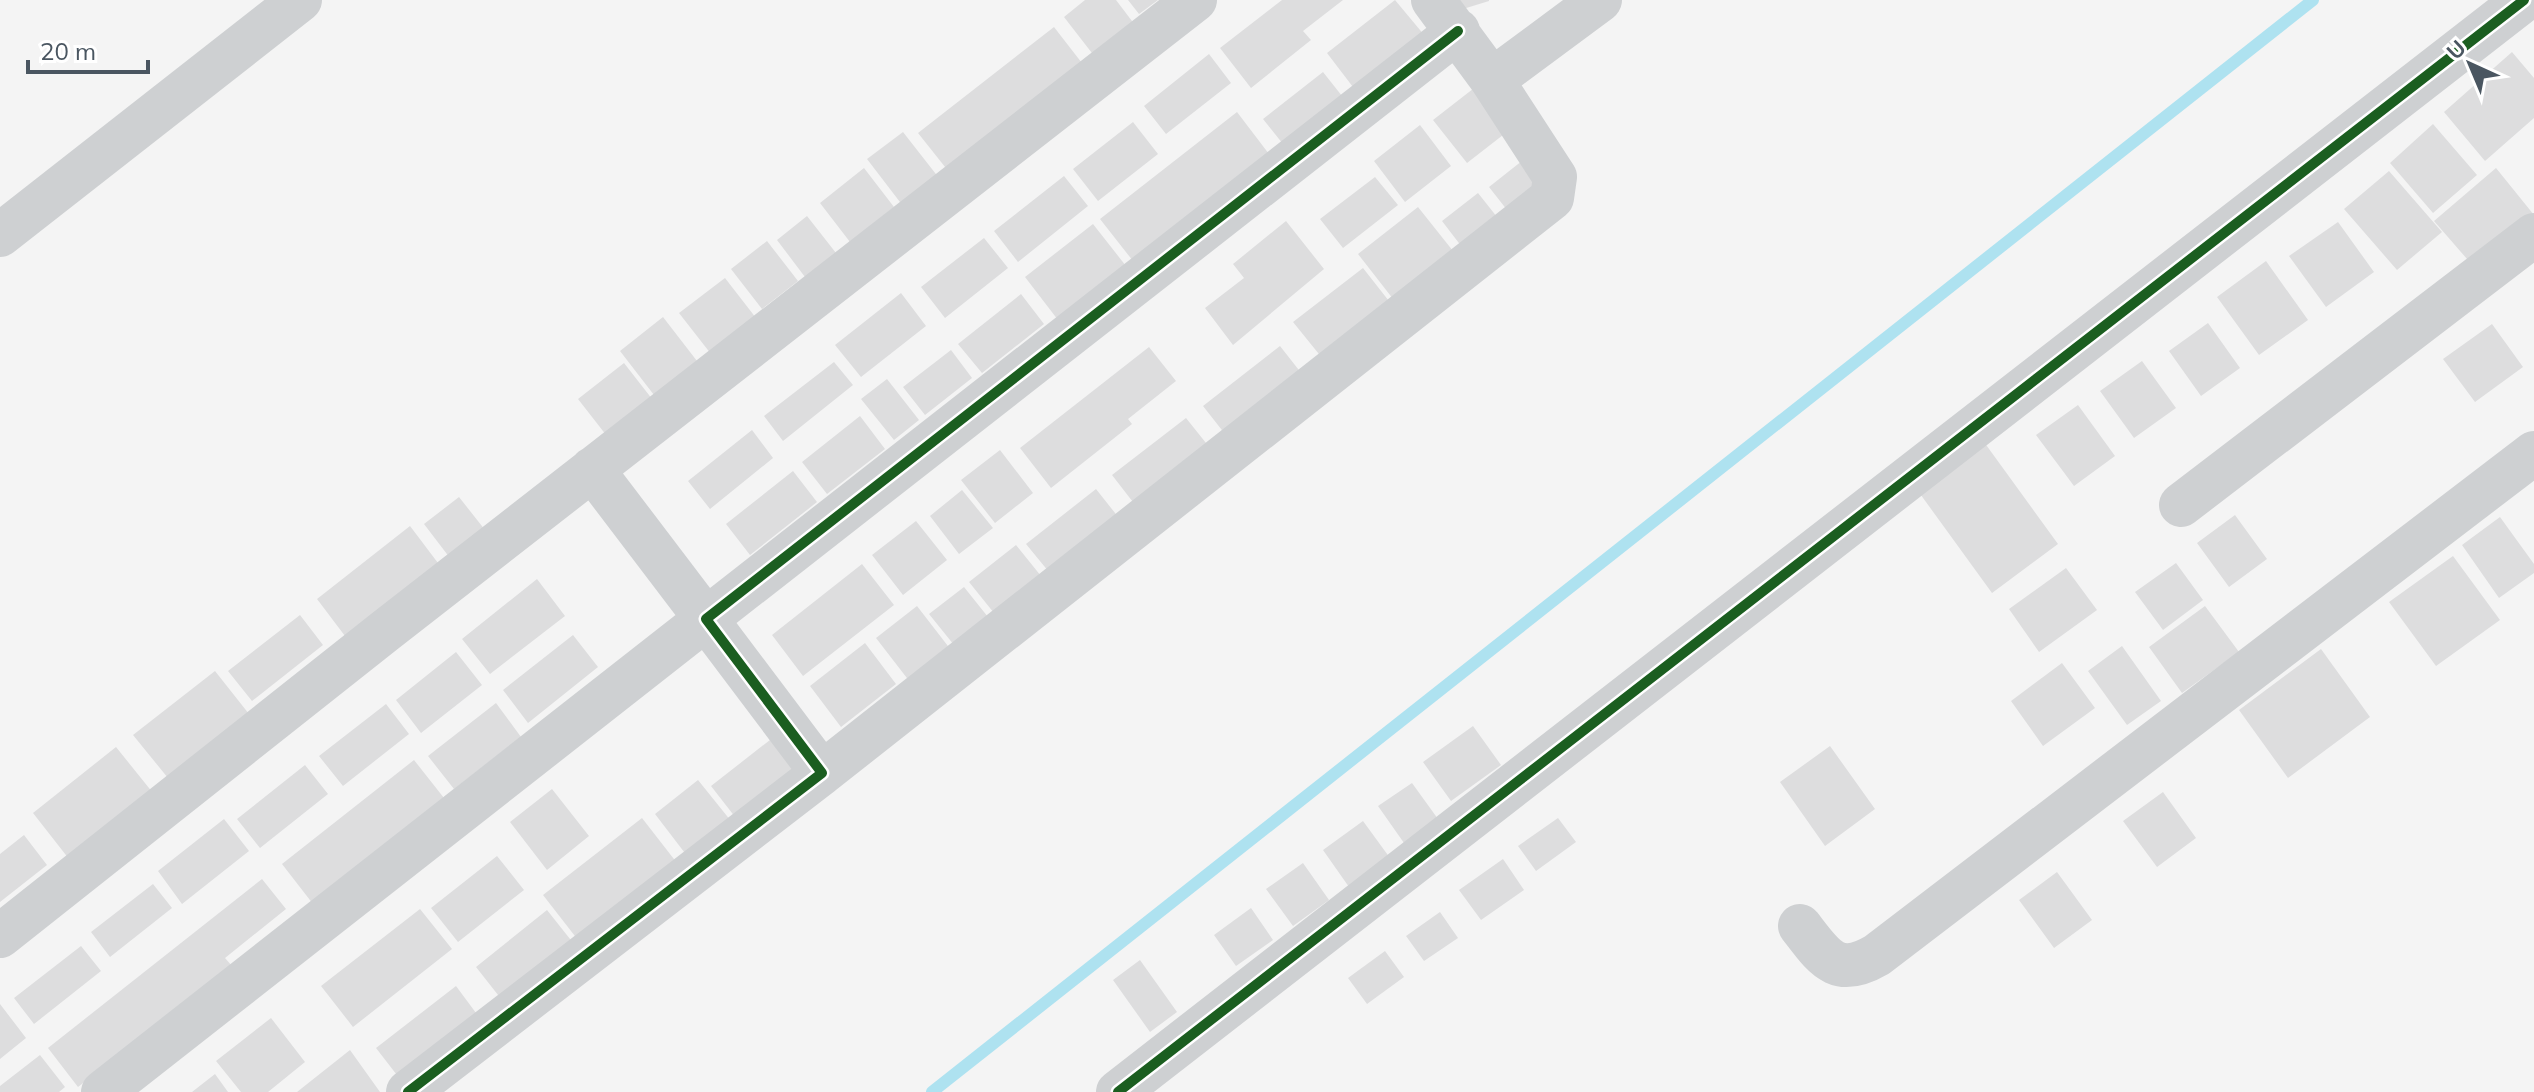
<svg xmlns="http://www.w3.org/2000/svg" width="2534" height="1092" viewBox="0 0 2534 1092" font-family="Mulish,sans-serif">
<style>
.lines{fill:none;stroke-linecap:round;stroke-linejoin:round}
.stream{stroke:#aee2f0;stroke-width:12}
.building{fill:#ddddde}
.minor{stroke:#ced0d2;stroke-width:44}
.cycleway-casing{stroke:#fff;stroke-width:15}
.cycleway{stroke:#1b5e20;stroke-width:10}
</style>
<rect width="100%" height="100%" fill="#f4f4f4"/>
<g class="lines">
<path class="stream" d="M932,1092L2313,0"/>
</g>
<path class="building" d="M1085,0H1116L1135,25L1095,57L1064,17Z
M1128,0H1158L1139,14Z
M1282,0H1343L1303,31L1311,40L1251,88L1220,48Z
M1395,0L1425,36L1356,91L1327,53Z
M1460,0H1489V1L1463,9Z
M1054,27L1085,67L953,177L918,133Z
M2512,52L2534,78V118L2485,161L2444,112Z
M1209,54L1231,83L1166,134L1144,106Z
M1323,72L1346,101L1287,149L1263,119Z
M1478,85L1512,128L1467,163L1433,120Z
M1237,112L1269,154L1133,261L1100,219Z
M1133,122L1158,154L1098,201L1073,169Z
M2433,124L2477,175L2433,213L2390,163Z
M1420,125L1451,166L1405,202L1374,161Z
M903,132L939,178L903,206L867,159Z
M1527,157L1550,185L1511,215L1489,187Z
M864,168L894,207L850,242L820,203Z
M2496,168L2534,215L2474,267L2434,221Z
M2389,171L2442,232L2397,270L2344,209Z
M1064,176L1088,206L1018,262L994,231Z
M1375,177L1398,205L1343,248L1320,219Z
M1478,193L1501,222L1465,251L1442,221Z
M1418,207L1457,256L1397,304L1358,254Z
M807,216L836,253L805,277L777,240Z
M1286,221L1324,269L1233,345L1205,308L1244,278L1233,264Z
M2338,222L2374,272L2326,307L2289,256Z
M1093,224L1126,266L1058,320L1025,277Z
M984,238L1008,268L945,318L921,287Z
M767,241L798,281L762,309L731,269Z
M2266,261L2308,320L2259,355L2217,297Z
M1363,268L1396,310L1327,364L1293,322Z
M725,278L756,318L711,354L679,313Z
M901,293L926,326L861,377L835,345Z
M1021,294L1044,324L982,373L958,344Z
M663,317L697,361L654,395L620,351Z
M2208,323L2240,368L2201,396L2169,351Z
M2492,324L2523,367L2475,402L2443,359Z
M1280,346L1302,374L1225,434L1203,406Z
M1149,347L1176,381L1128,419L1132,424L1051,488L1020,448Z
M951,350L972,378L925,415L903,387Z
M2142,361L2176,408L2134,438L2100,391Z
M834,362L853,385L783,441L764,416Z
M624,363L656,404L610,440L578,399Z
M887,379L919,420L894,440L861,399Z
M2078,405L2115,456L2074,486L2036,435Z
M860,416L885,449L827,494L802,462Z
M1186,418L1210,448L1136,506L1112,475Z
M752,430L773,458L710,509L688,481Z
M1984,442L2058,544L1992,593L1918,491Z
M1000,450L1033,493L995,523L961,480Z
M793,471L817,502L750,555L726,524Z
M1096,489L1119,518L1049,572L1026,544Z
M962,490L993,528L959,554L930,516Z
M459,497L489,535L453,562L424,524Z
M2235,515L2267,559L2229,587L2197,543Z
M2500,517L2534,564V573L2499,598L2462,545Z
M916,521L947,560L903,595L872,555Z
M410,526L438,563L345,636L317,599Z
M1016,545L1041,576L994,613L969,582Z
M2453,556L2500,620L2436,666L2389,602Z
M2176,563L2203,600L2163,630L2135,592Z
M862,564L894,605L803,676L772,635Z
M2066,568L2097,610L2039,652L2009,609Z
M537,579L565,616L490,674L462,639Z
M964,587L988,617L954,645L929,614Z
M917,606L951,650L910,682L876,638Z
M2205,606L2239,652L2182,693L2149,647Z
M300,615L323,645L252,701L228,671Z
M573,635L598,667L528,723L503,690Z
M865,643L896,684L841,727L810,686Z
M2122,646L2161,701L2127,725L2088,671Z
M2321,649L2370,717L2288,778L2239,710Z
M456,652L482,685L421,733L396,700Z
M2062,663L2095,708L2043,746L2011,701Z
M215,671L249,714L168,778L133,735Z
M496,703L521,737L454,789L428,756Z
M386,704L409,734L343,786L319,756Z
M1473,726L1501,765L1451,801L1423,762Z
M784,729L812,764L739,822L711,786Z
M1830,746L1875,809L1825,846L1780,782Z
M116,747L153,793L69,859L33,813Z
M414,760L444,798L313,904L282,864Z
M305,765L328,794L260,848L237,819Z
M698,780L735,826L691,861L655,814Z
M1412,783L1438,819L1404,843L1378,806Z
M552,789L589,836L547,870L510,822Z
M2163,792L2196,838L2157,867L2123,821Z
M642,818L677,863L585,949L543,895Z
M1558,818L1576,842L1536,871L1518,846Z
M224,819L249,851L182,904L158,871Z
M1363,821L1390,858L1349,887L1323,850Z
M24,835L47,865L0,902V854Z
M497,856L524,890L458,942L431,908Z
M1503,859L1524,890L1481,920L1459,890Z
M1303,863L1329,900L1293,926L1266,889Z
M2057,872L2092,920L2054,948L2019,900Z
M262,879L286,909L225,958L232,966L78,1087L48,1048Z
M153,884L172,908L110,957L91,932Z
M1251,908L1273,940L1236,966L1214,935Z
M420,909L452,949L353,1027L321,986Z
M547,910L574,944L502,1000L476,967Z
M1440,912L1458,938L1424,961L1406,936Z
M81,946L101,971L34,1024L14,998Z
M1385,951L1404,977L1367,1004L1348,978Z
M1140,960L1177,1012L1150,1032L1113,980Z
M456,986L479,1017L400,1079L376,1048Z
M0,1004L26,1038L0,1059Z
M271,1018L305,1062L268,1092H241L216,1061Z
M350,1050L380,1092H297Z
M40,1055L65,1087L59,1092H0V1086Z
M215,1074L228,1092H192Z"/>
<g class="lines">
<path class="minor" d="M1433,0L1492,80L1600,0
M0,235L300,0
M2181,505L2534,235
M822,773L1552,198L1555,177L1492,80
M1800,926C1824,957 1836,979 1877,955L2534,453
M0,936L385,631L1195,0
M103,1092L706,619L592,469
M408,1092L822,773L706,619L1458,31
M1118,1092L2524,0"/>
<defs>
<path id="cycleway" d="M408,1092L822,773L706,619L1458,31
M1118,1092L2524,0"/>
</defs>
<use href="#cycleway" class="cycleway-casing"/>
<use href="#cycleway" class="cycleway"/>
</g>
<g transform="translate(2470 64) rotate(316)" stroke="#ffffff" stroke-width="6" paint-order="stroke">
<path d="M0-6L14 30L0 20L-14 30Z" fill="#4a5661"/>
<text y="-12" font-size="22" font-weight="bold" text-anchor="middle" fill="#4a5661">U</text>
</g>
<path d="M28 60v12h120v-12" fill="none" stroke="#4a5661" stroke-width="4"/>
<text x="40" y="60" font-size="24" fill="#4a5661" stroke="#ffffff" stroke-width="6" paint-order="stroke">20 m</text>
</svg>
